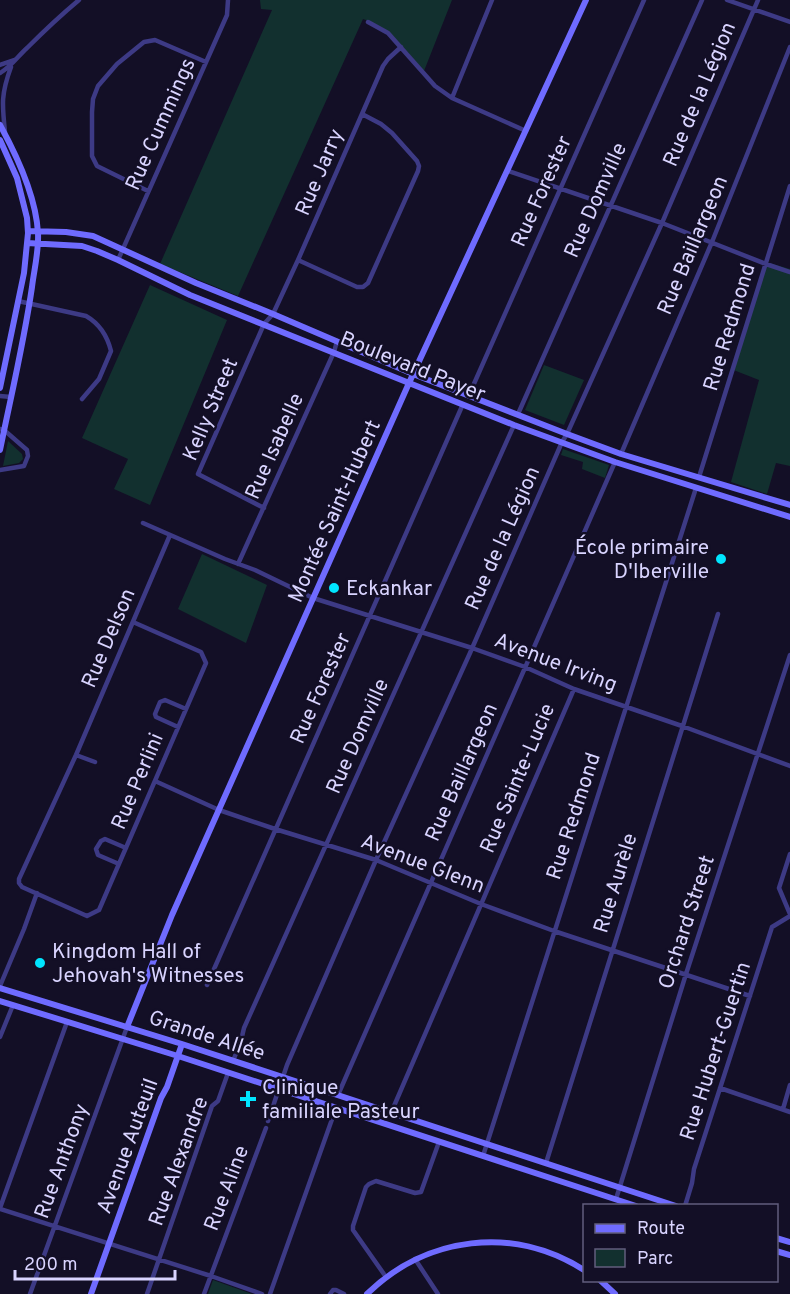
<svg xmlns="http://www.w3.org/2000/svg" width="790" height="1294" viewBox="0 0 790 1294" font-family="Overpass,sans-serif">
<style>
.green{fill:#12302f}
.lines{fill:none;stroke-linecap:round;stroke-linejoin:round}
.street{stroke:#3d3a85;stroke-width:4.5}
.secondary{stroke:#6f6bff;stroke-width:6}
.poi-dot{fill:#00e5ff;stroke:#130f26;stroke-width:2}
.labels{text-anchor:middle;stroke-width:5;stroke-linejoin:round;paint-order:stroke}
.street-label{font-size:21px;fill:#d9d4ff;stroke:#130f26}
.poi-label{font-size:21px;fill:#d9d4ff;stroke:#130f26;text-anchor:start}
</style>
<rect width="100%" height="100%" fill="#130f26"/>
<path class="green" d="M260,0H452L424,71C405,50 391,28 363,19L238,296L160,264L272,10L261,9Z
M766,262L790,269V466L776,463L767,494L731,482L759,380L731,369Z
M150,285L227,320L150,505L114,489L128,459L82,438Z
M544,365L584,380L564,425L525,410Z
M8,441L22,454L23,459L19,463L3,466Z
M563,449L609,465L605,478L582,469L583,462L561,455Z
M202,554L267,585L246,643L178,609Z
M213,1280L252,1294H208Z"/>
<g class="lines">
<path class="street" d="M727,0L790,22
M368,22L388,33L435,86L452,98L526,131
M0,65L14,60
M0,73C11,67 18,56 27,48C44,31 61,15 79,0
M452,98L492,0
M5,132C2,104 1,94 11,67
M508,171L662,223L766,264L790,272
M148,191L97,166L92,156V112L93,99L98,86L117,64L144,42L155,40L206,62
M118,260L227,15L228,0
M298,260L357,287H363L368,283L418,171L419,166L417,161L392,133L381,124L362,114
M18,301L86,316C100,324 107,335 111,351L99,379L82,399
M469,395L644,0
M0,396L11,397
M518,414L702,0
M0,429L4,430L27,450L28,456L24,466L0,470
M621,454L712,242L790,47
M699,477L790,186
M264,508L198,474L264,324L273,314L298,260L383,66L388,59L401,47
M143,523L225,559L255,570L313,598L472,648L525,667L574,689L682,726L790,766
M238,564L334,352L337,341
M133,622L201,652L206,663L99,910L87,916L22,887L19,883V879L76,755L170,535
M178,727L156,717L155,714L160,702L165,700L186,709
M76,755L95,762
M155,781L219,810L275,829L376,860L481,904L554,931L750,996
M790,854L779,888L790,914
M119,864L98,855L96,849L101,841L105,839L126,848
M207,985L463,404
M0,986L24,929L37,893
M0,1037L13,1005
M233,1061L241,1041L244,1028L514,425
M720,1088L790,1112
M338,1095L615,462
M783,1109L790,1085
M391,1113L574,689
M268,1121L287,1065L376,860L470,653L562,442L567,434L662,223L758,0
M483,1156L696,488
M546,1163L718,614
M616,1199L686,974L790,655
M685,1206L692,1183L694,1169L772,927L790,916
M0,1208L67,1022
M0,1209L211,1276L262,1294
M415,1259L438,1294
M386,1277L353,1230V1226L366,1187L369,1184L376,1181L415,1193L421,1192L439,1142
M30,1294L127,1027
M147,1294L212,1106L218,1101L228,1073
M204,1294L266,1128
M270,1294L336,1108
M330,1294L333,1290H336L344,1294"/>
<path class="secondary" d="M0,125C17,156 36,197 38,233C39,251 34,270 32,287C24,342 11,396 0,450
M0,140L17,178L27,218L28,233L24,273L0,388
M28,231L66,232L93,236L196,283L273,314L413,374L567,434L621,454L790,505
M27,243L82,246L97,251L118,260L190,295L514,425L615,462L790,517
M0,988L182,1044L676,1206
M0,1001L178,1056L636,1206
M127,1027L172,915L409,383L586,0
M776,1238L790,1242
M776,1251L790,1255
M600,1280L615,1294
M91,1294L161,1098L167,1087L182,1044
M367,1294C426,1236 514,1225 584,1270"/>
</g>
<g class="poi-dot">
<circle cx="721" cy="559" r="6"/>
<circle cx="334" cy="588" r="6"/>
<circle cx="40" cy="963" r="6"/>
<path d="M245 1090h6v6h6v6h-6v6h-6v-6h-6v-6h6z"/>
</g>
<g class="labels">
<g class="street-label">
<text transform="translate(699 94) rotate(-67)" y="7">Rue de la Légion</text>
<text transform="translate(160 124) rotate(-66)" y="7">Rue Cummings</text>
<text transform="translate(319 172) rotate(-67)" y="7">Rue Jarry</text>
<text transform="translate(541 191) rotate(-66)" y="7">Rue Forester</text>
<text transform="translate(595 200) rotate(-66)" y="7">Rue Domville</text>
<text transform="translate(692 245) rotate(-67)" y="7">Rue Baillargeon</text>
<text transform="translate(729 327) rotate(-73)" y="7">Rue Redmond</text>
<text transform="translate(413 366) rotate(22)" y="7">Boulevard Payer</text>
<text transform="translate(210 409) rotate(-67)" y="7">Kelly Street</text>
<text transform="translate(274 446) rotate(-66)" y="7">Rue Isabelle</text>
<text transform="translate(334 511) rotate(-66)" y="7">Montée Saint-Hubert</text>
<text transform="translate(502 538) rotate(-66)" y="7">Rue de la Légion</text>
<text transform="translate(108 638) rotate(-67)" y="7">Rue Delson</text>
<text transform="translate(556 662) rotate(21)" y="7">Avenue Irving</text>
<text transform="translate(320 688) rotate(-66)" y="7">Rue Forester</text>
<text transform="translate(357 736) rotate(-66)" y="7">Rue Domville</text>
<text transform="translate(461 772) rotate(-66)" y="7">Rue Baillargeon</text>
<text transform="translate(517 778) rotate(-67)" y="7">Rue Sainte-Lucie</text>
<text transform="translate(137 781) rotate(-67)" y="7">Rue Perlini</text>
<text transform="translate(573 816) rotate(-72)" y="7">Rue Redmond</text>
<text transform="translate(423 863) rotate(21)" y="7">Avenue Glenn</text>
<text transform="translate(615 883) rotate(-73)" y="7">Rue Aurèle</text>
<text transform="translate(686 922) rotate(-72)" y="7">Orchard Street</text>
<text transform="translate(207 1035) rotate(18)" y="7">Grande Allée</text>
<text transform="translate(715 1051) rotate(-72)" y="7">Rue Hubert-Guertin</text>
<text transform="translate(127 1146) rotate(-70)" y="7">Avenue Auteuil</text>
<text transform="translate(61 1161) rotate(-70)" y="7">Rue Anthony</text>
<text transform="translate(178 1161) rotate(-70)" y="7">Rue Alexandre</text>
<text transform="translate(226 1188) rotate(-69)" y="7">Rue Aline</text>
</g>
<g class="poi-label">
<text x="709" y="554" text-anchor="end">École primaire<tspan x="709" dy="24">D'Iberville</tspan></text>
<text x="346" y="595">Eckankar</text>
<text x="52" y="958">Kingdom Hall of<tspan x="52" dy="24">Jehovah's Witnesses</tspan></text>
<text x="262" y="1094">Clinique<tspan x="262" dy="24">familiale Pasteur</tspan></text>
</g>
</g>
<rect x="583" y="1204" width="195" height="78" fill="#130f26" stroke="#625e7d" stroke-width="1.5"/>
<rect x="595" y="1224" width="30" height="9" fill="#6f6bff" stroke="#625e7d" stroke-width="1.5"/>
<text x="637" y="1234" font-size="18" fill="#d9d4ff">Route</text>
<rect x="595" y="1249" width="30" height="18" fill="#12302f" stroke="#625e7d" stroke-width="1.5"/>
<text x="637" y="1264" font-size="18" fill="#d9d4ff">Parc</text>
<path d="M15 1270v9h160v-9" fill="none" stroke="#d9d4ff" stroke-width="3"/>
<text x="24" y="1270" font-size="18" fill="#d9d4ff" stroke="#130f26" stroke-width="4.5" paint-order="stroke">200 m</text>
</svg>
